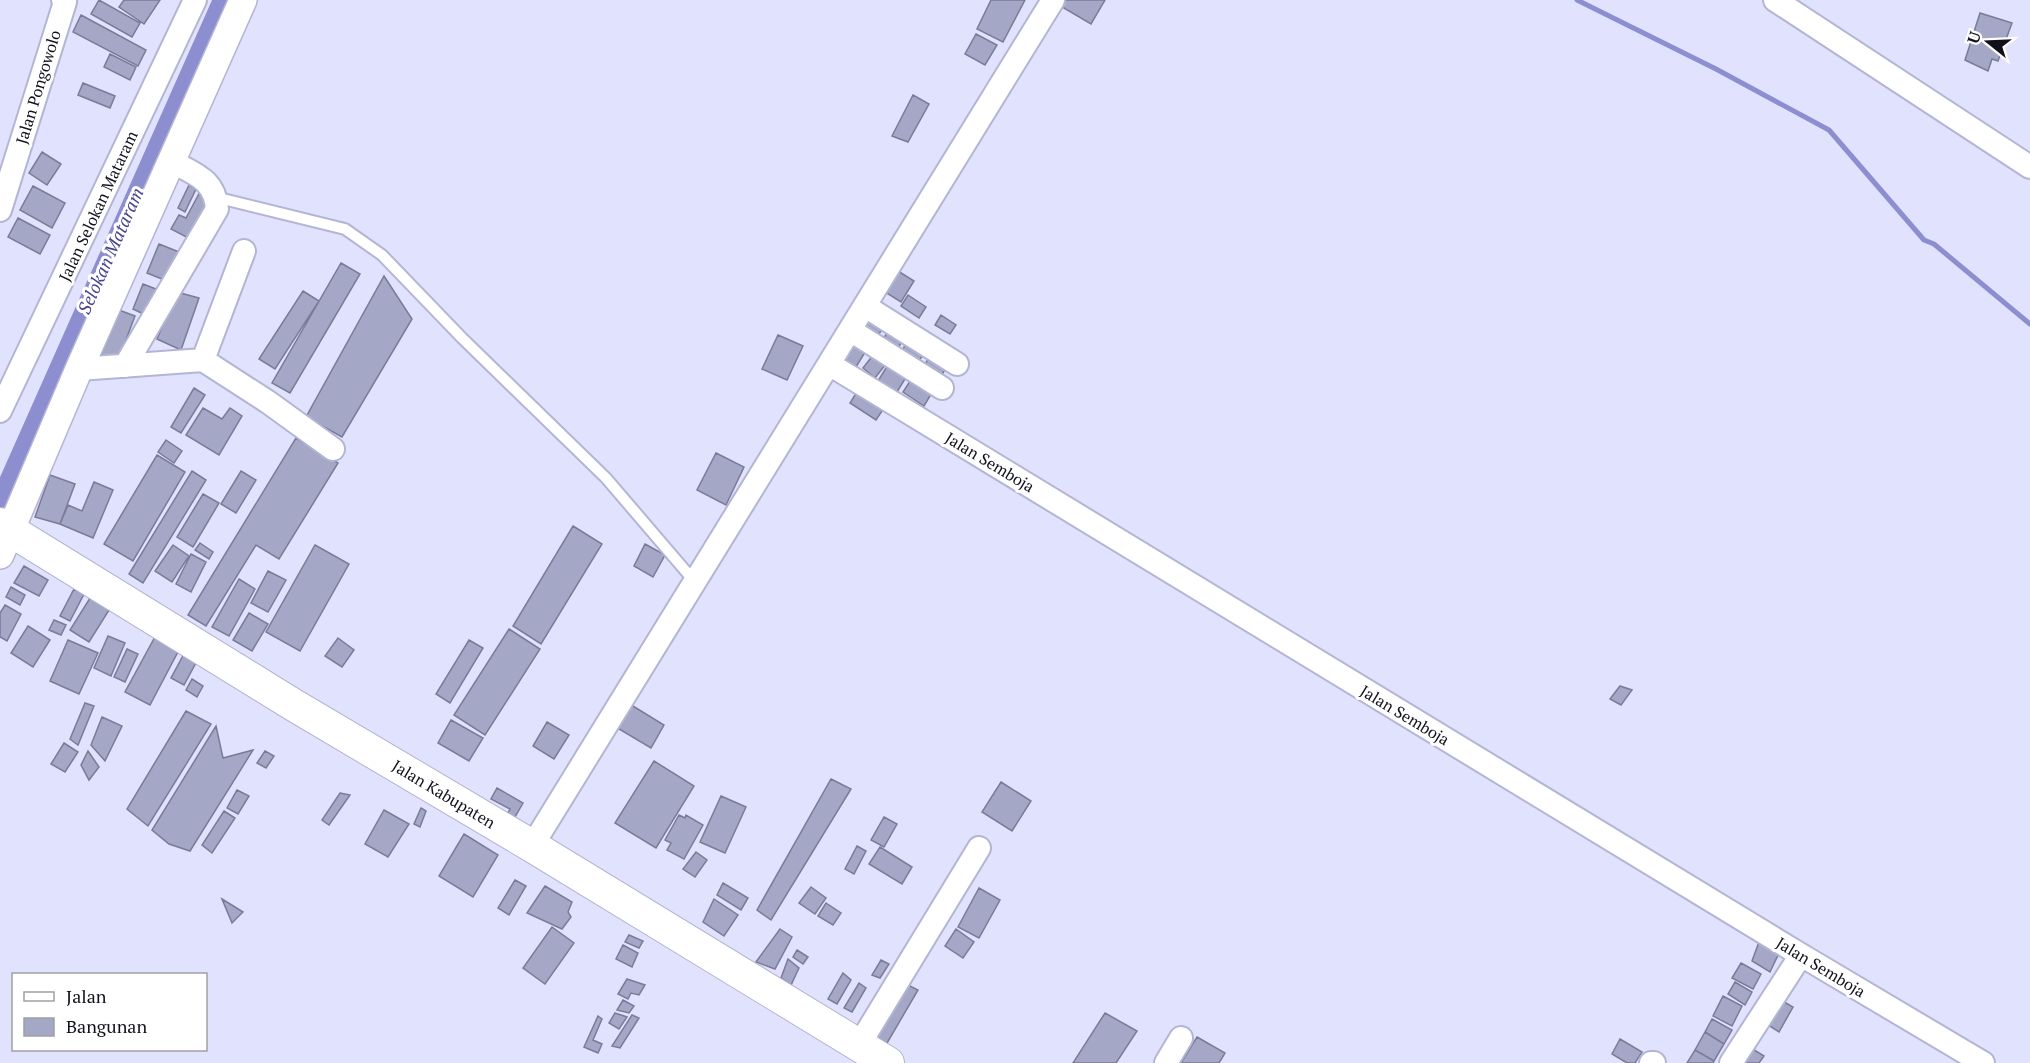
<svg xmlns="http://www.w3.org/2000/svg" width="2030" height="1063" viewBox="0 0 2030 1063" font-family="'PT Serif',serif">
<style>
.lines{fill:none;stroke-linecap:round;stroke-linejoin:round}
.stream{stroke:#8d8ecf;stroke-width:5}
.canal{stroke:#8d8ecf;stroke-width:20}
.building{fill:#a5a7c6;stroke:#7a7b99;stroke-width:1.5}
.service-casing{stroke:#b3b5d5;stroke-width:14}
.minor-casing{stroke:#b3b5d5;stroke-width:26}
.tertiary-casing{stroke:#b3b5d5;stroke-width:30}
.secondary-casing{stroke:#b3b5d5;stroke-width:34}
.service{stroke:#fff;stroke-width:10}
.minor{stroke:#fff;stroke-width:22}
.tertiary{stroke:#fff;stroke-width:27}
.secondary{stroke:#fff;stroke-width:32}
.labels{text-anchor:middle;stroke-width:6;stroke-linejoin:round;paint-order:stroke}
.street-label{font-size:16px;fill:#11111c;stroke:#fff}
.water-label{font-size:18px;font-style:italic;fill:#484291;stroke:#fff}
</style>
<rect width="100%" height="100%" fill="#e1e2fd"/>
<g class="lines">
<path class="stream" d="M1577,0L1716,69L1829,130L1924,240L1934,244L2030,324"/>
<path class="canal" d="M0,502L223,0"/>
</g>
<path class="building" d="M99,0L140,23L132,37L91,14Z
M124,0H160L144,24L119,7Z
M991,0H1025L1003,42L977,29Z
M1059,0H1105L1091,24L1057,4Z
M1980,13L2012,23L1998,61L1992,59L1988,71L1965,60Z
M81,15L146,50L138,66L73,32Z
M976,34L997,45L985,65L965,54Z
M110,54L136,67L130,80L104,67Z
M83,83L115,96L110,108L78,95Z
M913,95L929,104L908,142L892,136Z
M42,152L61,164L47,185L29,173Z
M189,185L196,189L185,212L178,208Z
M33,186L65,203L52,228L20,210Z
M201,190L214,197L194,241L171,229L179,215L186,218Z
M18,218L50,235L40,254L8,237Z
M159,244L184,254L172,283L147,273Z
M341,263L360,274L290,393L272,383Z
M890,266L914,281L901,302L877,287Z
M384,276L412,319L342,437L306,417Z
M143,284L161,291L150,317L133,309Z
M303,291L319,301L275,369L259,359Z
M177,292L199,298L181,350L157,339Z
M908,295L926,307L919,318L901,306Z
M116,309L135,316L118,361L99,354Z
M871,313L886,325L872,342L857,330Z
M941,315L956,325L950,334L935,325Z
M893,324L907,334L896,351L881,342Z
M778,335L803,346L787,380L762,369Z
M848,338L867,349L856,367L838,356Z
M908,340L925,351L915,368L898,358Z
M877,350L889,360L875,378L863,368Z
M933,351L950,361L939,380L922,369Z
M889,363L908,374L897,392L878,381Z
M912,378L933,391L924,406L903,392Z
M860,387L886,405L876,420L850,403Z
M194,388L205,395L181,433L171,427Z
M203,408L222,419L230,408L242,416L219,455L186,435Z
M296,438L338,463L279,559L256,545L206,626L188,615Z
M166,440L182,451L174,463L158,452Z
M716,453L744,467L726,505L697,490Z
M157,455L185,472L133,561L104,544Z
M192,471L206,480L143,583L129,574Z
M241,471L256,480L236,513L221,504Z
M50,475L75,484L60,524L35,517Z
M94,482L113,490L93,538L60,524L68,505L82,511Z
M203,494L219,503L193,547L177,537Z
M573,526L602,544L541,644L513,626Z
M200,543L213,552L209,559L195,550Z
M645,544L665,555L653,577L634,566Z
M173,545L189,556L172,582L155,571Z
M315,545L349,564L300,651L266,632Z
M191,554L206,562L191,592L176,584Z
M24,566L48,580L39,596L14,583Z
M268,571L286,580L268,612L251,603Z
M239,579L255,589L229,636L212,627Z
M11,587L25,595L20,605L6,597Z
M97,587L116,599L89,642L70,630Z
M74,589L84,594L70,621L60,616Z
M5,605L21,614L7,641L0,637V613Z
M249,613L268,624L252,651L233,640Z
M54,620L66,625L61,635L49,630Z
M28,626L50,640L33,667L11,653Z
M509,629L540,649L485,735L454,715Z
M156,635L180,648L150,705L125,692Z
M108,636L125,643L111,676L94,668Z
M338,638L354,650L342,667L325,656Z
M68,640L98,653L79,694L50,681Z
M469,640L483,648L450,703L436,694Z
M127,649L138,654L125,682L114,677Z
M185,652L198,659L184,685L171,678Z
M192,679L203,686L197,697L186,690Z
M1620,686L1632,690L1621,705L1610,699Z
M85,703L94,706L78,745L70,739Z
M628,703L664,725L651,748L614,726Z
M186,711L211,724L148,826L127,809Z
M102,717L122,726L105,761L91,745Z
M451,720L483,738L469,761L438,743Z
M547,722L569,735L554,759L533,746Z
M216,726L223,758L253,750L190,851L169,844L152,830Z
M64,743L78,752L65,772L51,764Z
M88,751L99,767L89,780L81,765Z
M265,751L274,756L266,768L257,763Z
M654,761L694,786L656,848L615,823Z
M831,779L851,789L771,920L757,910Z
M1001,782L1031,801L1012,831L982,812Z
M497,788L523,803L508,829L501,826L510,809L491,799Z
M237,790L249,796L238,814L227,808Z
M340,793L350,795L329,825L322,820Z
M721,796L746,807L725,853L700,842Z
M421,808L426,811L420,827L414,824Z
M384,810L409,824L388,857L365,844Z
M224,811L235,818L212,853L202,845Z
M679,815L685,818L686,815L703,825L684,859L667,850L671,843L665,840Z
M884,817L897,824L884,847L871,840Z
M464,834L498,855L473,897L439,876Z
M857,846L866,851L854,874L845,869Z
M880,847L912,867L902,884L869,864Z
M696,852L707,860L695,877L683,869Z
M515,880L526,886L509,915L498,908Z
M723,883L748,898L741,910L717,895Z
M545,886L572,902L568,912L571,917L562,929L527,913Z
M811,887L826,898L815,914L799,903Z
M979,888L1000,900L979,938L958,927Z
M222,899L243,912L232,923Z
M714,899L738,915L724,936L703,922Z
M826,903L841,913L833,925L818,916Z
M552,927L574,943L545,984L523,968Z
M780,929L792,937L775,969L756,962Z
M956,929L974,942L963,958L945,946Z
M629,935L643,941L639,948L625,942Z
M1760,939L1780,951L1770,972L1752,961Z
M623,945L638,953L632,967L616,959Z
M797,950L808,957L803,964L793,957Z
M788,959L799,968L791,985L781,978Z
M881,960L889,964L880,978L872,975Z
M1741,963L1761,974L1753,989L1732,978Z
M843,973L851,980L837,1004L828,999Z
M627,979L645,985L639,995L631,993L628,999L618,994Z
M900,981L918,990L883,1050L865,1041Z
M1735,982L1752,992L1745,1005L1728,994Z
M859,983L866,988L852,1012L844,1008Z
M1723,996L1742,1006L1732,1026L1713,1016Z
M1779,999L1793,1007L1779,1032L1765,1023Z
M623,1000L634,1006L629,1013L617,1010Z
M615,1013L627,1017L619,1029L609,1023Z
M1105,1013L1137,1031L1116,1063H1073Z
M632,1015L639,1018L620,1048L612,1046Z
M598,1016L602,1019L593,1040L602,1044L598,1053L584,1047Z
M1712,1019L1732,1030L1724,1044L1705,1032Z
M1705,1032L1724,1044L1714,1061L1695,1050Z
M1197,1037L1225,1053L1219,1063H1181Z
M1620,1039L1642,1052L1635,1063H1627L1612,1054Z
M1746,1045L1764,1056L1759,1063H1735Z
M1695,1050L1714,1061L1713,1063H1687Z"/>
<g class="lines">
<defs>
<path id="service" d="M215,197L345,229L382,255L462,338L606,478L695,582"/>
<path id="minor" d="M1775,0L2030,167
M0,210L65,2L63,0
M865,306L957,364
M850,330L942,388
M203,360L244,251
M829,364L1801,955L1983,1063
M125,366L217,209C215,179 194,174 171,161
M79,369L203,360L268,402L333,449
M0,411L195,0
M532,846L1053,0
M859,1045L979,848
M1166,1063L1181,1038
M1651,1063H1654
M1731,1063L1801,955"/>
<path id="tertiary" d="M0,555L79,369L243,0"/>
<path id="secondary" d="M0,524L292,704L532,846L888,1063"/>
</defs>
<use href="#service" class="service-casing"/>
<use href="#minor" class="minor-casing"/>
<use href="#tertiary" class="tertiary-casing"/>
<use href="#secondary" class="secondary-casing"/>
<use href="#service" class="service"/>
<use href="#minor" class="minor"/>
<use href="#tertiary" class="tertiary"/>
<use href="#secondary" class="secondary"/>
</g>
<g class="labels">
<g class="street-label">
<text transform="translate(38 87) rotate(-73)" y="6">Jalan Pongowolo</text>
<text transform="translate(98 206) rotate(-65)" y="6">Jalan Selokan Mataram</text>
<text transform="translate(990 462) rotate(31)" y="6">Jalan Semboja</text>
<text transform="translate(1405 715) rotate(31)" y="6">Jalan Semboja</text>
<text transform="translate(444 794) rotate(31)" y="6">Jalan Kabupaten</text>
<text transform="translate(1821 967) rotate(31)" y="6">Jalan Semboja</text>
</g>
<g class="water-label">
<text transform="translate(111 251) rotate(-66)" y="6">Selokan Mataram</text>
</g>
</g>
<rect x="12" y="973" width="195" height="78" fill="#ffffff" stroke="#a0a0a4" stroke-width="1.5"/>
<rect x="24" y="992" width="30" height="9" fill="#ffffff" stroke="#a0a0a4" stroke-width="1.5"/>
<text x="66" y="1003" font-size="18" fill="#11111c">Jalan</text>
<rect x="24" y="1018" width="30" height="18" fill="#a5a7c6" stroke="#a0a0a4" stroke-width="1.5"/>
<text x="66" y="1033" font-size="18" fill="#11111c">Bangunan</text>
<g transform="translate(1988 42) rotate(288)" stroke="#ffffff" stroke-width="4.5" paint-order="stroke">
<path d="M0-4.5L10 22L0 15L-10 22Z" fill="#11111c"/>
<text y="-9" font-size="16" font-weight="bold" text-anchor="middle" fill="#11111c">U</text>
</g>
</svg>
